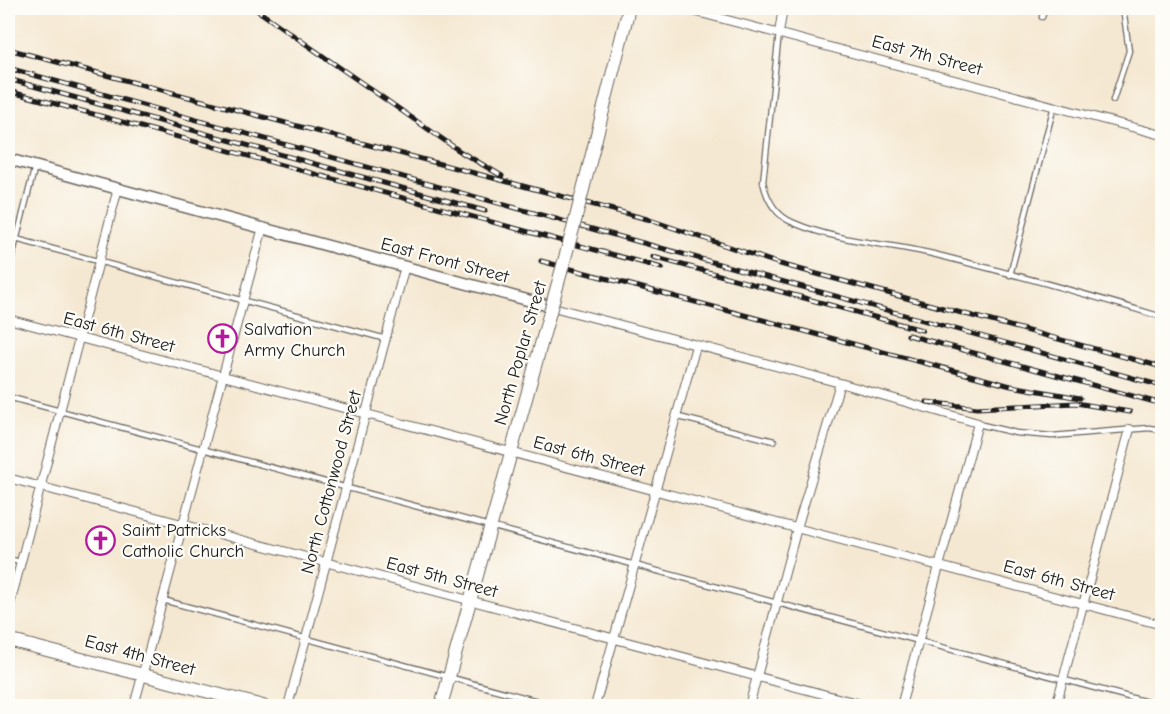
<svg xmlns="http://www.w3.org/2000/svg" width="1170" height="714" viewBox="0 0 1170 714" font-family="'Comic Neue',sans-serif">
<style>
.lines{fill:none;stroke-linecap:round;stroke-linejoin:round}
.service-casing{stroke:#68635c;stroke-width:7}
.minor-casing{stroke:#68635c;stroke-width:10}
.tertiary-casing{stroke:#68635c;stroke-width:13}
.secondary-casing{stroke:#68635c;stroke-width:14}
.service{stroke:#fff;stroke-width:4.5}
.minor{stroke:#fff;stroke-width:8}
.tertiary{stroke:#fff;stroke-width:10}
.secondary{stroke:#fff;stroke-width:12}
.rail-casing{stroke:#1c1c1c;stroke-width:5}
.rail{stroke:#fdfcf7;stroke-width:3;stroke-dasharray:9;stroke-linecap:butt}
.secondary-bridge-casing{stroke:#68635c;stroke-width:14;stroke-linecap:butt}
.secondary-bridge{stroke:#fff;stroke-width:12}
.labels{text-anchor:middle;stroke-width:4.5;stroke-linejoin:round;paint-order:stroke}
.street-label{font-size:18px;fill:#1c1c1c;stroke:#fdfcf7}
.poi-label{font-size:18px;fill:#1c1c1c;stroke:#fdfcf7;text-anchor:start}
</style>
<rect width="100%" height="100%" fill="#fdfcf7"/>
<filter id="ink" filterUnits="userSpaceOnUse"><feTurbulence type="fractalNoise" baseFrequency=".0167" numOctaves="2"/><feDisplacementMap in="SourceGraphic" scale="12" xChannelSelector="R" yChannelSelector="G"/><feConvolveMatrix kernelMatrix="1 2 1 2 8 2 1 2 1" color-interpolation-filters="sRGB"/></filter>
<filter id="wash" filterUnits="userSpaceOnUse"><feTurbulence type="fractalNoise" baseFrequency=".008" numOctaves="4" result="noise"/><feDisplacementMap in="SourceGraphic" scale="24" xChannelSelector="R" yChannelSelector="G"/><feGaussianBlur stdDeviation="1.35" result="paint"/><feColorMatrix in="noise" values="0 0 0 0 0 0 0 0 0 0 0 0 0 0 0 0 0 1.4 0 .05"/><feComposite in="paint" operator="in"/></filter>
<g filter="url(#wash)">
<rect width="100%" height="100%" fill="#f5e8d2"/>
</g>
<g filter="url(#ink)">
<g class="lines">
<defs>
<path id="service" d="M1042,17L1045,8
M779,33L763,182C767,200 776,216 794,223C838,242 887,243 933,254C1010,273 1086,294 1162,317
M1113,100L1129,51L1123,8
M16,239L386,339
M8,273L35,166
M1010,275L1054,106
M8,397L1162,706
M675,416L774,441
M978,424L1016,433L1052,436L1149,428L1162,430
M8,559L20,562
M163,600L556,706"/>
<path id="minor" d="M682,8L1162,135
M779,33L783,8
M553,307L840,383L978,423L901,706
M8,319L1162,625
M8,478L868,706
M8,612L118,188
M134,706L263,227
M288,706L405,266
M595,706L696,346
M749,706L797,528L840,383
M1056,706L1130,429"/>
<path id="tertiary" d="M8,159L553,307"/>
<path id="secondary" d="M625,24L629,8
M8,640L263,706
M441,706L517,431"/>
</defs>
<use href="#service" class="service-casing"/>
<use href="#minor" class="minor-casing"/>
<use href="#tertiary" class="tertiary-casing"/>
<use href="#secondary" class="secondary-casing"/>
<use href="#service" class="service"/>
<use href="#minor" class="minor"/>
<use href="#tertiary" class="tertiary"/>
<use href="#secondary" class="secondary"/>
<defs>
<path id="rail" d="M254,8L461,152L502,176
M8,49L647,219L780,264L1162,367
M8,68L1162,386
M8,79L485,211
M8,91L662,268
M653,257L922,330
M541,261L1011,386L1080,398
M908,335L1162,404
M927,402L977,408L1076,403L1130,412"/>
</defs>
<use href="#rail" class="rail-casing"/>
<use href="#rail" class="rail"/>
<defs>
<path id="secondary-bridge" d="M517,431L573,229L625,24"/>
</defs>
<use href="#secondary-bridge" class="secondary-bridge-casing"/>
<use href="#secondary-bridge" class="secondary-bridge"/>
</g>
</g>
<defs>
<symbol id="church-ring" viewBox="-11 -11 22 22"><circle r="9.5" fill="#fdfcf7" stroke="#b5179e" stroke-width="1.5"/><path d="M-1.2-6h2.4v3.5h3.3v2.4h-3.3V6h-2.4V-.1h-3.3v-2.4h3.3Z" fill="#b5179e"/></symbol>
</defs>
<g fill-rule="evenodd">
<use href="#church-ring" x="206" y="322" width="33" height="33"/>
<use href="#church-ring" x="84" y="524" width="33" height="33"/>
</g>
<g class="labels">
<g class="street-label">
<text transform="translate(927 55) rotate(15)" y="6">East 7th Street</text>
<text transform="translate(445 260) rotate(15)" y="6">East Front Street</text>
<text transform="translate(119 332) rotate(15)" y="6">East 6th Street</text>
<text transform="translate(520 353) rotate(-74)" y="6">North Poplar Street</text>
<text transform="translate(589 456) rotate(15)" y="6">East 6th Street</text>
<text transform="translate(331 482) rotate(-75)" y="6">North Cottonwood Street</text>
<text transform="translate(442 577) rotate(15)" y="6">East 5th Street</text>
<text transform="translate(1059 580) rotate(15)" y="6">East 6th Street</text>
<text transform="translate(140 655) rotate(15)" y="6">East 4th Street</text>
</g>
<g class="poi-label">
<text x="244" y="335">Salvation<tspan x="244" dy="21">Army Church</tspan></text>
<text x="122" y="536">Saint Patricks<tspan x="122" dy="21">Catholic Church</tspan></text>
</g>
</g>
<rect width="1170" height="714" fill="none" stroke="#fdfcf7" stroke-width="30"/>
</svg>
